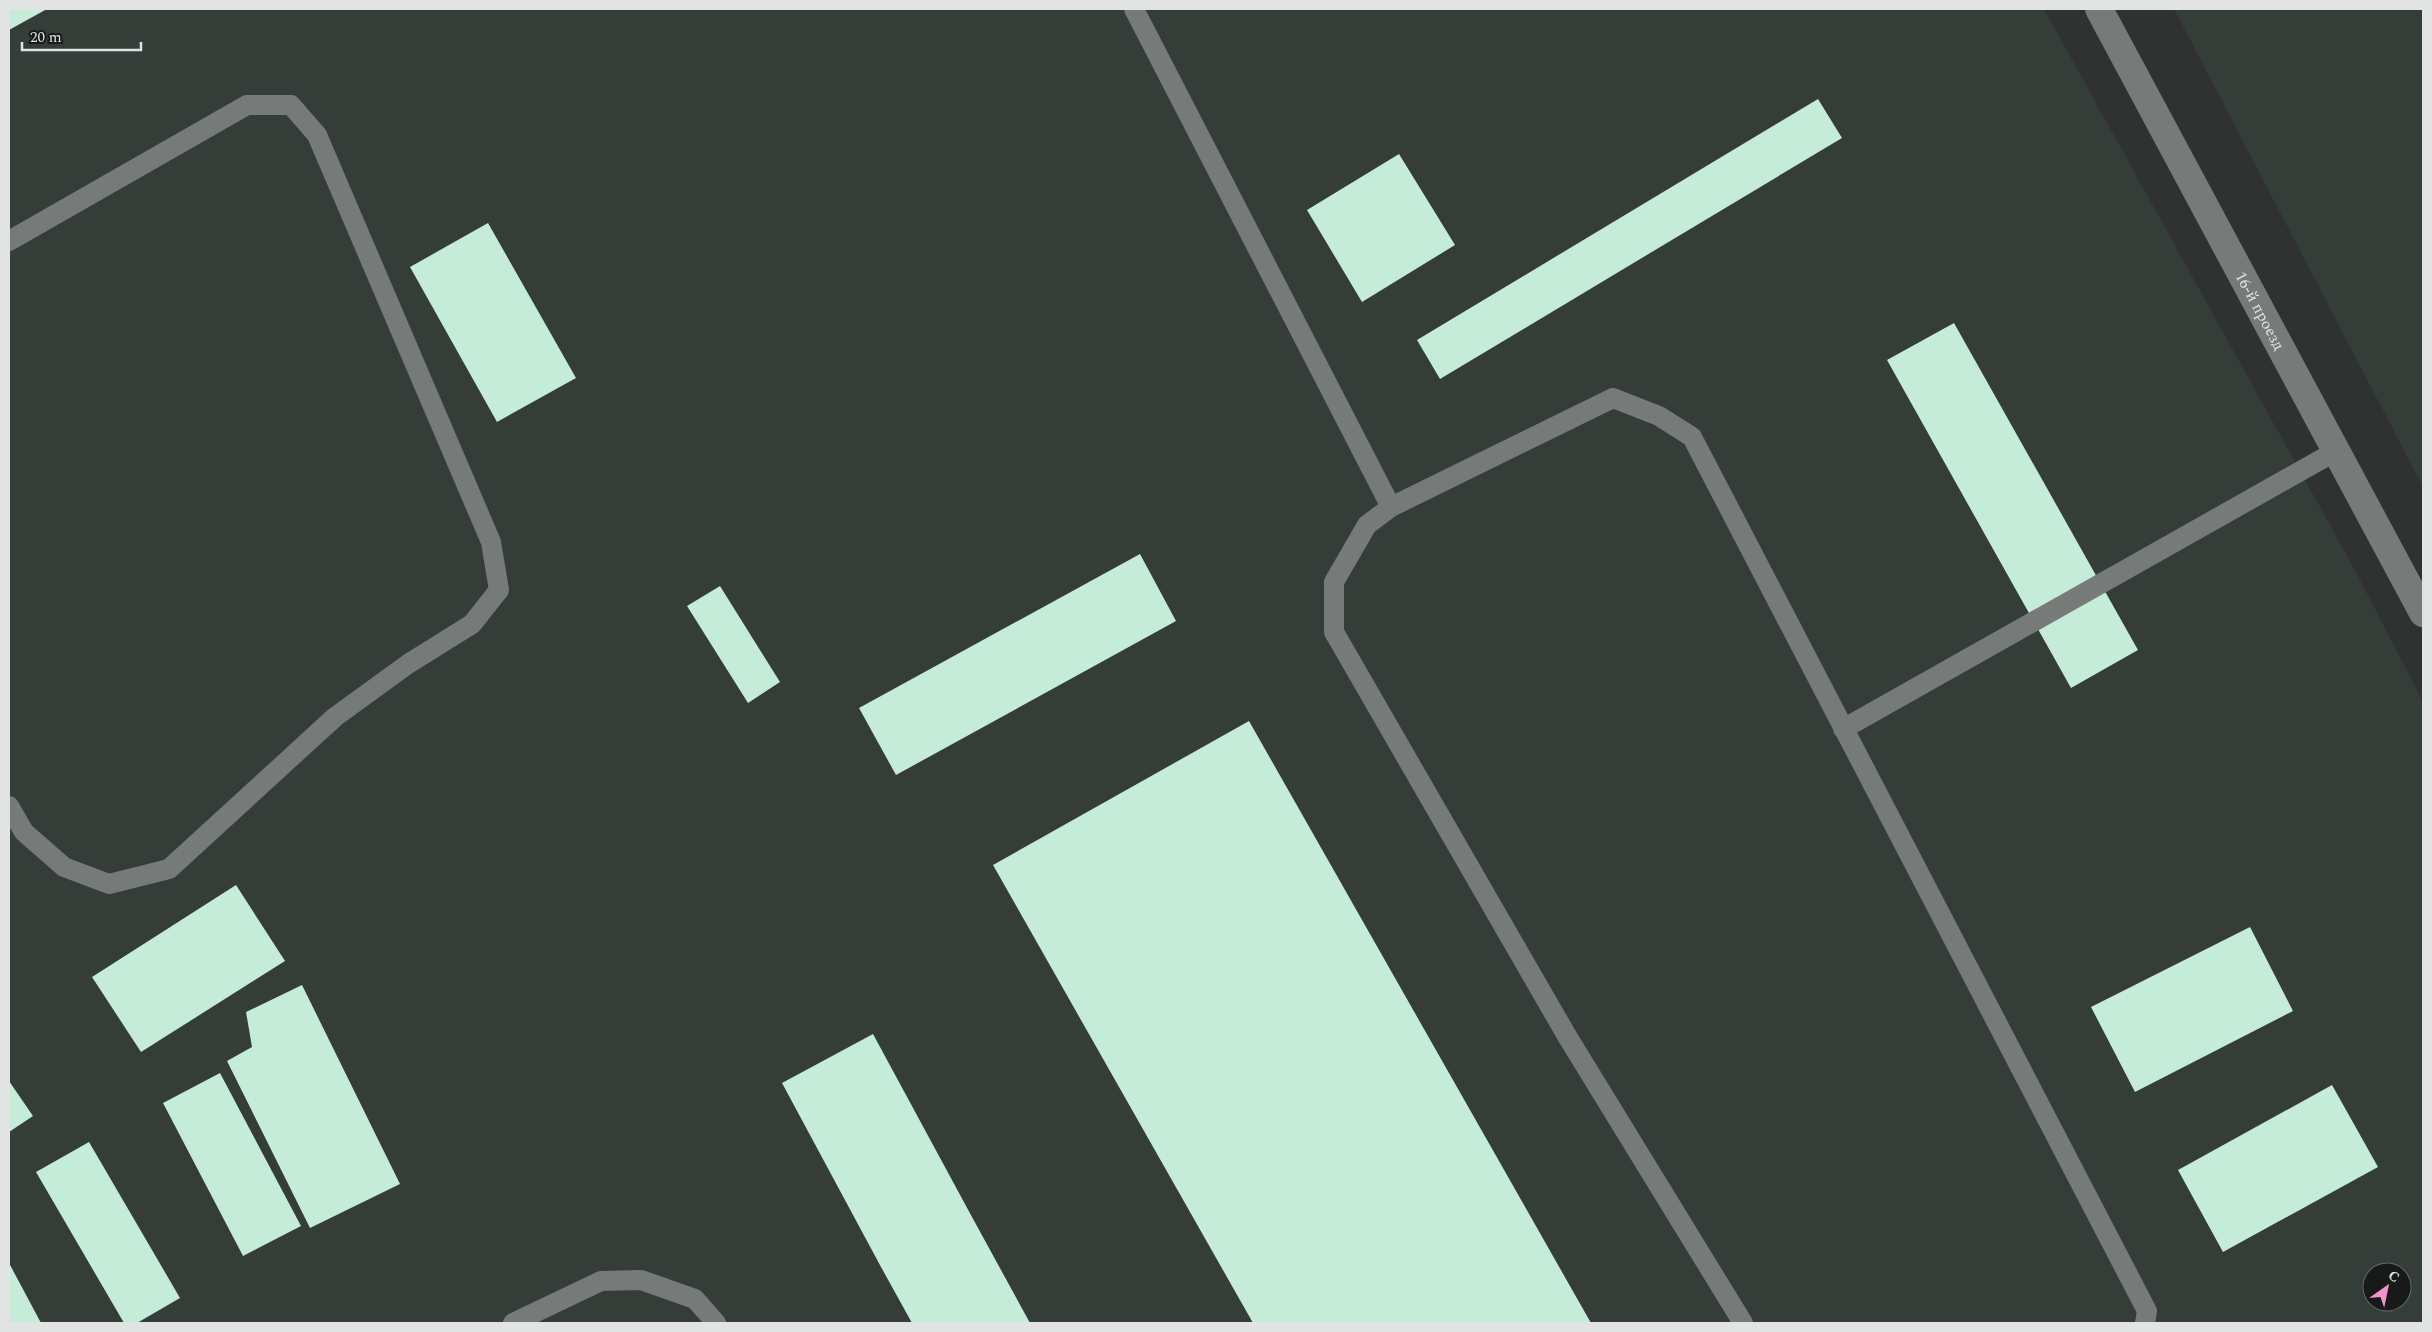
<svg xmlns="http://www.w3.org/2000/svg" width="2432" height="1332" viewBox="0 0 2432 1332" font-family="Spectral,serif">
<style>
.built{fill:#343d38;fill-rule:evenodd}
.building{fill:#c4ecd8}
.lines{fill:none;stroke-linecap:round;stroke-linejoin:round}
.lane{stroke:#767a78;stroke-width:20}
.street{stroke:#767a78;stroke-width:28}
.labels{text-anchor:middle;stroke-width:5;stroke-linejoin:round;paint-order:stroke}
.street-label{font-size:16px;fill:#e2e4e3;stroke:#181919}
</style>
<rect width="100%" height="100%" fill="#2f3230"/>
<path class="built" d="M9,9H2044L2355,570L2423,702V1323H9ZM2372,1272H2402V1302H2372Z
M2174,9H2423V487Z"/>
<path class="building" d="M9,9H47L9,30Z
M1818,99L1842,138L1440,379L1417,340Z
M1399,154L1455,245L1362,302L1307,210Z
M488,223L576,378L497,422L410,267Z
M1954,323L2138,650L2071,688L1887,360Z
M1140,554L1176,621L896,775L859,708Z
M720,586L780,682L748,703L687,606Z
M1249,721L1591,1323H1253L993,865Z
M236,885L285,961L141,1052L92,977Z
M2250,927L2293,1011L2135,1092L2091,1007Z
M302,985L400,1184L310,1228L227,1061L252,1047L246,1012Z
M873,1034L972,1217L1030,1323H912L881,1267L782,1083Z
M220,1073L301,1226L243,1256L163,1103Z
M9,1081L33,1116L9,1132Z
M2332,1085L2378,1167L2223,1252L2178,1170Z
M89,1142L180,1298L137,1323H124L36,1172Z
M9,1263L41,1323H9Z"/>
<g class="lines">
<path class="lane" d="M1134,9L1391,507
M9,241L247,105H291L317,135L491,542L499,590L472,624L408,664L335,717L169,869L109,884L64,867L24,832L9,806
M1843,729L2336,451
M513,1323L601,1281L641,1280L695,1299L716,1323
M1743,1323L1567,1036L1334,632V582L1367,525L1391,507L1613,398L1659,416L1692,437L2147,1311L2145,1323"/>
<path class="street" id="s1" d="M2099,9L2423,613"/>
</g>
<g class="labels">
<g class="street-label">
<text dy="6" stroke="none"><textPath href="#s1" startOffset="342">16-й проезд</textPath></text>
</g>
</g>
<rect width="2432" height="1332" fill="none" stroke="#e2e4e3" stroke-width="20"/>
<g transform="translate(2387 1287) rotate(33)"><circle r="24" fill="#181919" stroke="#696a6a"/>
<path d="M0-4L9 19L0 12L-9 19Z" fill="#f790ce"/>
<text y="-8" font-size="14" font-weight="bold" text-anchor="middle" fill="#e2e4e3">С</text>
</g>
<path d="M22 42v8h119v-8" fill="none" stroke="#e2e4e3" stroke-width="2.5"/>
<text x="30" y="42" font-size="15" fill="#e2e4e3" stroke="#181919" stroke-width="4" paint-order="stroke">20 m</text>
</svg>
